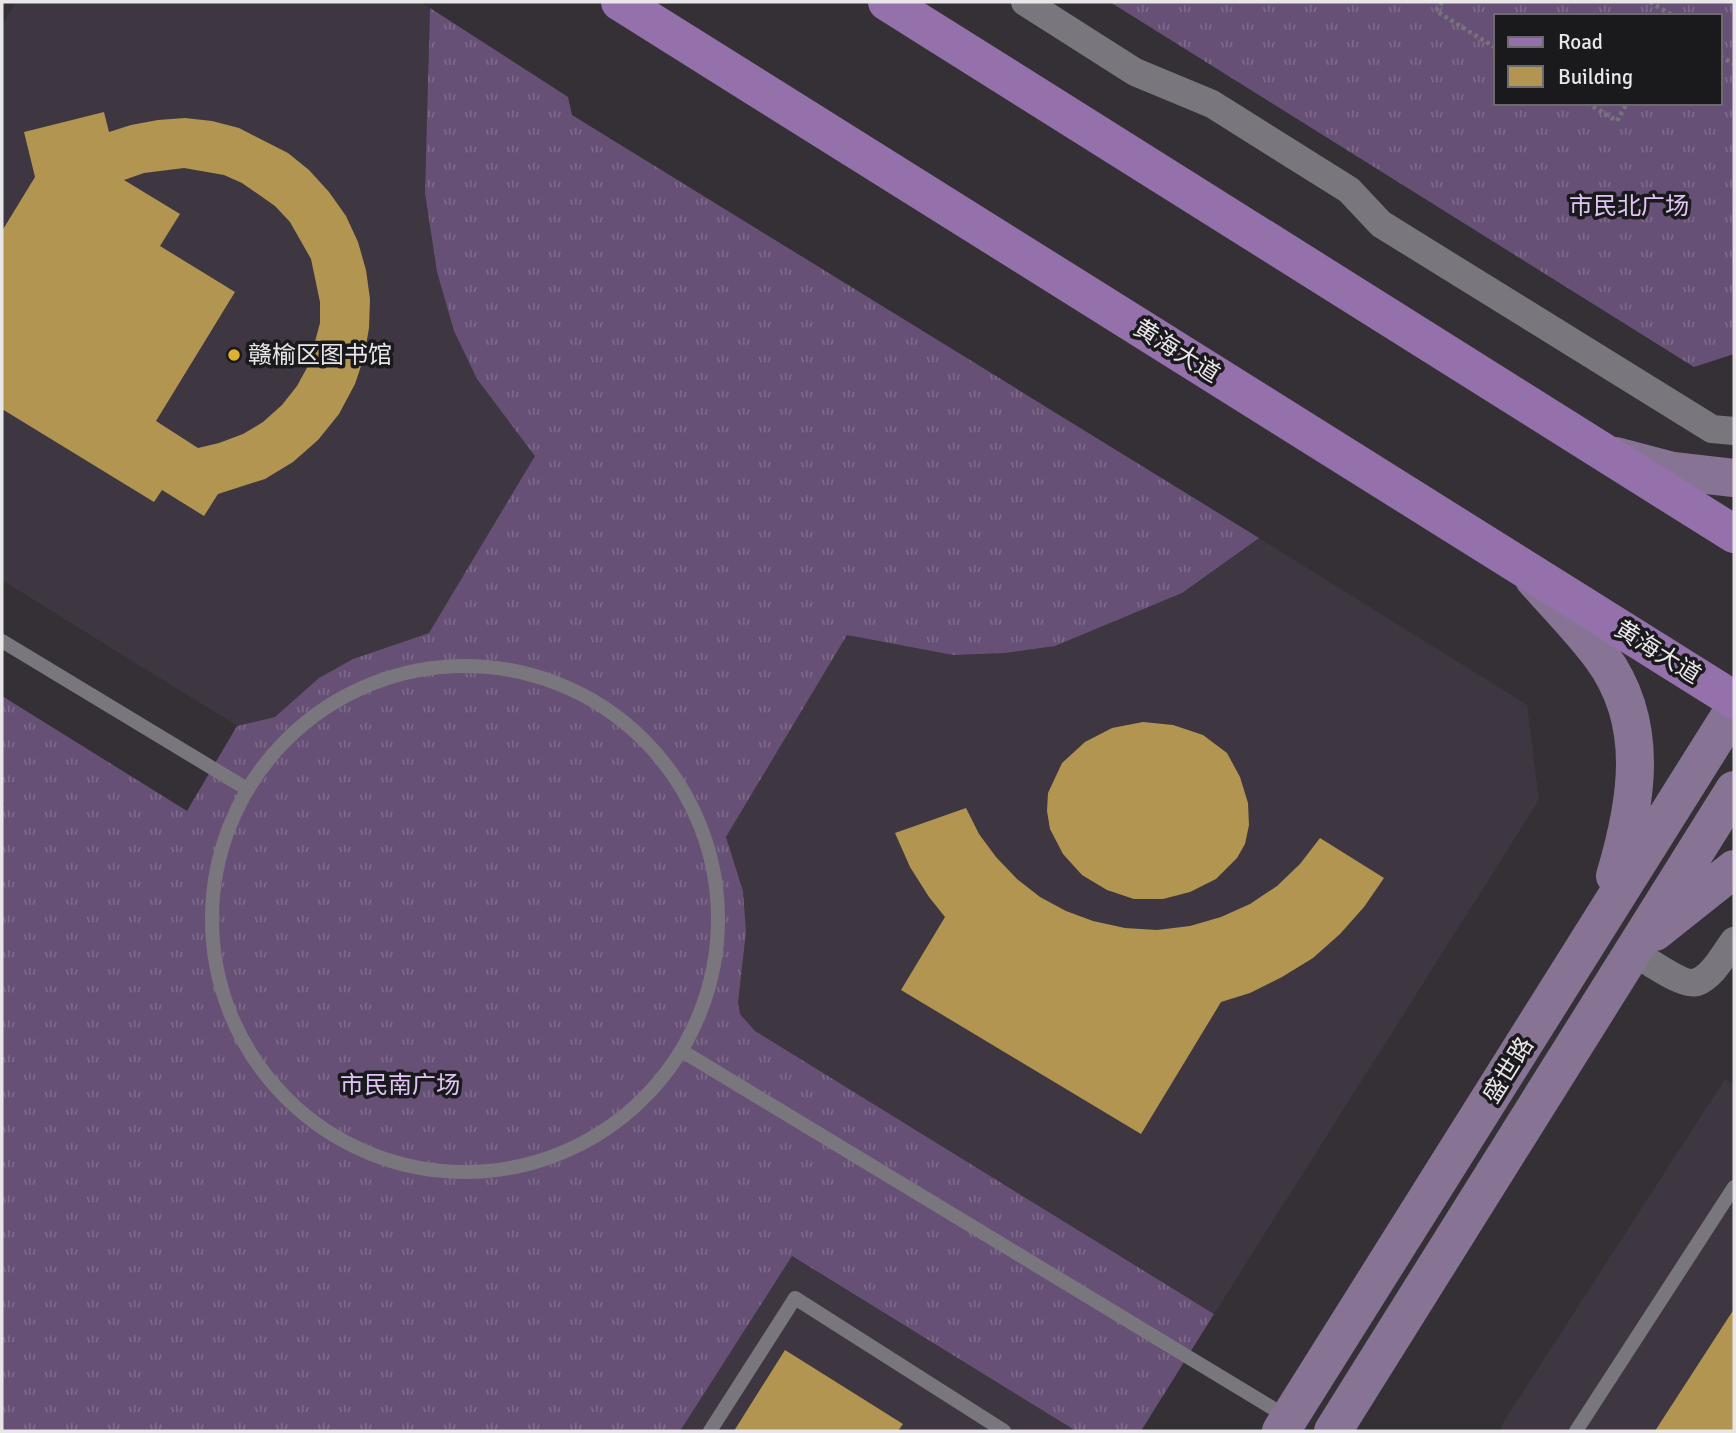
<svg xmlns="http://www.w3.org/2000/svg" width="1736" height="1433" viewBox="0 0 1736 1433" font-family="Signika,'Noto Sans SC',sans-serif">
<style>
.built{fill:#3e3742}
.grass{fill:url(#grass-tufts);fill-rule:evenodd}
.building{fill:#b19550;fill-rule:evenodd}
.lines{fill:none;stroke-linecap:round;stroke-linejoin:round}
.path{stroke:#777479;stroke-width:4.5;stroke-dasharray:3.5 3.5;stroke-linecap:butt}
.service{stroke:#7a767d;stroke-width:14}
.minor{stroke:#7a767d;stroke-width:28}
.secondary{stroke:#877494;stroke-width:38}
.primary{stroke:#9471aa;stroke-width:38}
.poi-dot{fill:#deb133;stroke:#1a191c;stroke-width:2.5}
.labels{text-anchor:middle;stroke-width:7;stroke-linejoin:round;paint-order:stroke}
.park-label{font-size:24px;fill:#e1c4f6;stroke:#1a191c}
.street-label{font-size:24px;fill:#e9e6ea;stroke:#1a191c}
.poi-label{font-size:24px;fill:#e9e6ea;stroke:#1a191c;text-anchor:start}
</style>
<defs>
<pattern id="grass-tufts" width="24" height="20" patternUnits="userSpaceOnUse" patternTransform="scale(1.75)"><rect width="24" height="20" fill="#675076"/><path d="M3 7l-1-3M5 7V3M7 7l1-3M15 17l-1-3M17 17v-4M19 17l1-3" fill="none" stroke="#7d698a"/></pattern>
</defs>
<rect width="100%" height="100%" fill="#343036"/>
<path class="built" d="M16,2H419L430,8L425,193L437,272L454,331L477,379L536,456L429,633L353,659L319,678L275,717L237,726L2,580V25Z
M1259,538L1527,705L1539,800L1214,1314L755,1031L740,1014L738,1003L746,932L743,891L726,837L847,635L953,655L1005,653L1055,646L1182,593Z
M1725,1079L1734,1085V1431H1501V1426Z
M791,1256L1076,1431H680Z"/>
<path class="grass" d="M1110,2H1734V354L1694,367ZM1496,16H1720V103H1496Z
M430,8L568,97L572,115L1259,538L1182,593L1055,646L1005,653L953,655L847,635L726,837L743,891L746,932L738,1003L740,1014L755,1031L1214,1314L1141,1431H1076L792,1256L680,1431H2V807L4,804L2,802V696L187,811L237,726L275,717L319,678L353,659L429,633L535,456L477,379L454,331L437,272L425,193Z"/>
<path class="building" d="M104,112L109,132L131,125L158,120L185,118L212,121L239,128L288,153L309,170L329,192L346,216L358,242L366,270L370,299L369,328L364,357L355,384L339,414L318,440L293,462L265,479L218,494L204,516L162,490L154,502L2,409V231L35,177L24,132ZM184,168L224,175L242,183L275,206L290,222L311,259L320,302V323L309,364L297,386L282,405L263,422L243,434L219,443L198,448L156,421L235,292L160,246L180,214L124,180L144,173Z
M1143,722L1173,725L1203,735L1227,753L1240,777L1248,803L1249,825L1245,844L1237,858L1216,879L1190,892L1163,899H1134L1107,890L1082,875L1063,854L1050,829L1047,811L1048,793L1062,763L1085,742L1112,728Z
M966,808L979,834L996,857L1017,879L1040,897L1066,911L1093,921L1125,928L1157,930L1190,926L1221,917L1250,904L1277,886L1300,864L1320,838L1384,878L1364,907L1340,934L1313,958L1282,977L1250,993L1221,1002L1141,1134L901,990L945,917L929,897L910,867L895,833Z
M1734,1309V1431H1655Z
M785,1350L903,1424L898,1431H734Z"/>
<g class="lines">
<path class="path" d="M1442,2L1436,11L1496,48
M1650,2L1673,16
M1720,56L1734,64
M1587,103L1617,121L1627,103"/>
<path class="service" d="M2,641L247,789
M212 919a253 253 0 1 1 506 0a253 253 0 1 1-506 0Z
M682,1051L1289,1418
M710,1431L795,1298L1004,1431
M1576,1431L1734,1187"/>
<path class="minor" d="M1025,2L1135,72L1212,104L1349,190L1381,224L1712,429L1734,431
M1633,952C1646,959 1683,987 1697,982C1713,976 1724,954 1734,941"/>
<path class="secondary" d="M1616,456L1673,471L1734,478
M1534,579C1556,604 1581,629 1601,656C1651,723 1637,802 1615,876
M1655,932L1734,869
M1281,1431L1734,709
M1333,1431L1734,790"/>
<path class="primary" d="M620,2L1734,700
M887,2L1734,534"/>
</g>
<circle class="poi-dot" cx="234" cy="355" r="7"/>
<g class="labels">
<g class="park-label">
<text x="1629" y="214">市民北广场</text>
<text x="400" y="1093">市民南广场</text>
</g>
<g class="street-label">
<text transform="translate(1177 351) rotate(32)" y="8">黄海大道</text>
<text transform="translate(1658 652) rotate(32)" y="8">黄海大道</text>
<text transform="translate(1508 1070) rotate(-58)" y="8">盛世路</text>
</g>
<g class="poi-label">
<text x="248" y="363">赣榆区图书馆</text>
</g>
</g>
<rect width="1736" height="1433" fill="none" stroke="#e9e6ea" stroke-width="7"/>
<rect x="1494" y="14" width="228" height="91" fill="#1a191c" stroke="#6d6b6e" stroke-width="2"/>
<rect x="1508" y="37" width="35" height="10" fill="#9471aa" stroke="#6d6b6e" stroke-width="2"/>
<text x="1558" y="49" font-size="21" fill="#e9e6ea">Road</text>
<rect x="1508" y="66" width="35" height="21" fill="#b19550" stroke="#6d6b6e" stroke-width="2"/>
<text x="1558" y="84" font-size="21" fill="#e9e6ea">Building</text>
</svg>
